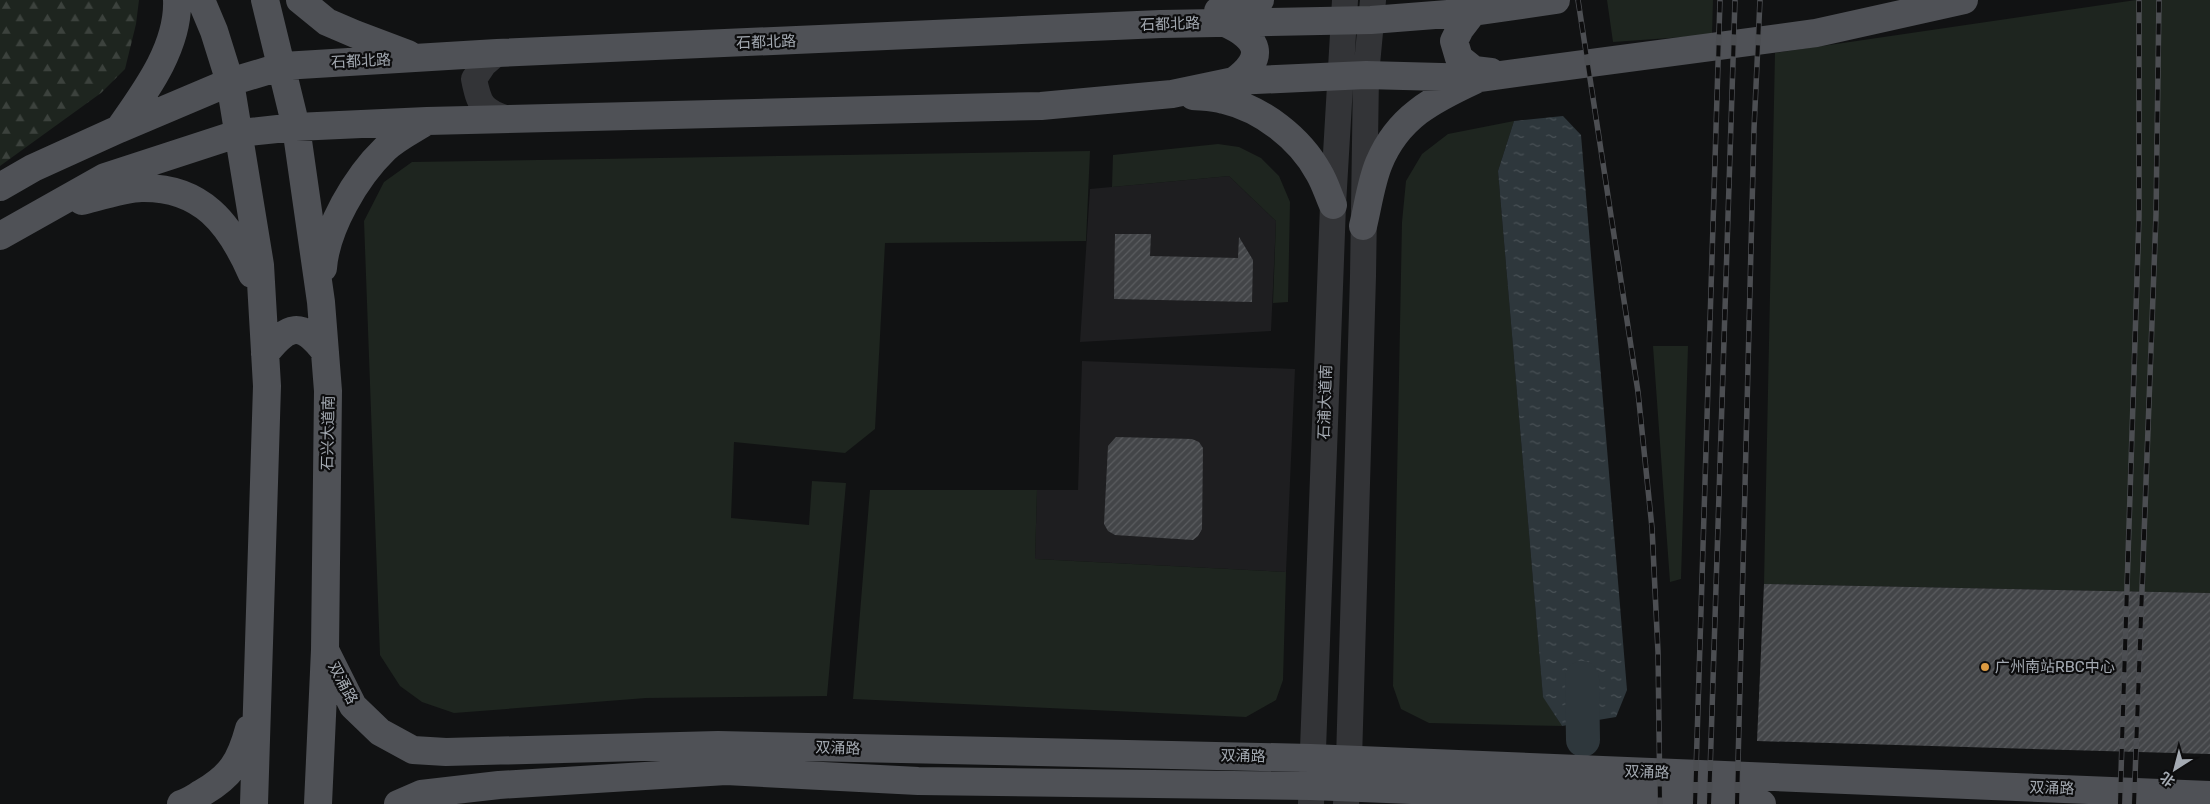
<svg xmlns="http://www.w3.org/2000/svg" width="2210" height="804" viewBox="0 0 2210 804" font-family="Rubik,'Noto Sans SC',sans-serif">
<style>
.built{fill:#1e1e20}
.green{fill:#1e251f}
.forest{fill:url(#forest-firs)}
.water{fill:url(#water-ripples)}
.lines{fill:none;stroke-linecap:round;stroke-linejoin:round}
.river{stroke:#2e373c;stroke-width:34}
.building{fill:url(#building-hatch)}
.minor{stroke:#333437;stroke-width:26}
.major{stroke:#4f5156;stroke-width:28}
.rail-casing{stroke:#4c4e52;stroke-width:5.5}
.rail{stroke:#0d0d0e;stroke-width:4;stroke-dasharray:11;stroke-linecap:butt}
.poi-dot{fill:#db9a41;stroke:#0d0d0e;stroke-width:2}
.labels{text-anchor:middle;stroke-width:4.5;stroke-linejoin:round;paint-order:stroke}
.street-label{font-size:15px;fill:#a4aab2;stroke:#0d0d0e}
.poi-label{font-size:15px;fill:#a4aab2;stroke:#0d0d0e;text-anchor:start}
</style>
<defs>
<pattern id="forest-firs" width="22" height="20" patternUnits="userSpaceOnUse" patternTransform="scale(1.25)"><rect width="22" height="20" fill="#1e251f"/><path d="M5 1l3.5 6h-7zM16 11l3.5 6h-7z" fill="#3c423d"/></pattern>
<pattern id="water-ripples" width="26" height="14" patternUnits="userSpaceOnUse" patternTransform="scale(1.25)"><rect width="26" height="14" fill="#2e373c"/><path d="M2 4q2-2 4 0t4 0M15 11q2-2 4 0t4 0" fill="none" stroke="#495156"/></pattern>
<pattern id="building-hatch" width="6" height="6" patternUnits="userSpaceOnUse" patternTransform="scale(1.25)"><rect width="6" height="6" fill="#434548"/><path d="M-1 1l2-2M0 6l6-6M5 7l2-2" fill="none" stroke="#5b5d60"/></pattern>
</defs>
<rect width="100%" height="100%" fill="#111213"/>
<path class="built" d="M1229,176L1276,221L1271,331L1080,342L1090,189Z
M1082,361L1295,369L1286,572L1035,559L1037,490H1078Z"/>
<path class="green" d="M1607,0H1713L1712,35L1613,42Z
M2136,0H2210V593L1764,584L1775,53Z
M1514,121L1498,171L1543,696L1562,726L1429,723L1401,709L1393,686L1402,222L1406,181L1422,154L1448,134Z
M1218,144L1239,147L1261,158L1279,176L1290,202L1288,302L1273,303L1276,221L1229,176L1112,187L1113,155Z
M1090,151L1086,241L885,243L875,429L845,453L734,442L731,518L809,525L812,481L846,483L827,696L646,698L454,713L422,702L400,686L380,655L364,221L384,182L412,162Z
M1653,346H1688L1681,579L1670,582Z
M870,490H1037L1035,559L1286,572L1283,680L1276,700L1246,717L853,699Z"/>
<path class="forest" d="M0,0H139L136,24L125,69L101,93L0,166Z"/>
<path class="water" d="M1563,116L1581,135L1627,690L1616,717L1562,726L1543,697L1498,171L1514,121Z"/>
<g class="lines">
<path class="river" d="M1582,678L1583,740"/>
</g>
<path class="building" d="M1115,234H1151L1150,256L1238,258L1239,237L1253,260L1252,302L1114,299Z
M1116,437L1192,439L1199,442L1203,448L1202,529L1198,536L1193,540L1115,535L1108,531L1104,524L1108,446Z
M1764,584L2210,593V754L1757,741Z"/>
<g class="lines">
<path class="minor" d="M497,53L484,64L474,79C479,104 482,111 508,119
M1311,804L1333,205L1345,0
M1346,804L1349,760L1363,276L1366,75L1373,0"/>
<path class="major" d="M201,0L214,31L230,82L260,265L267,386L254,804
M265,0L296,127L321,302L328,391L325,650L318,804
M300,0L327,22L355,34L408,54
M1218,11L1260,0
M1473,12L1460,29L1454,41L1459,58L1474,70L1491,72
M1225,23C1259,38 1267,57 1234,81
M1193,96C1203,97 1214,97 1224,100C1262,109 1300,138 1319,173C1325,183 1328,194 1333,205
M119,129C145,92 179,47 177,0
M0,187L33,168L119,129L230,82L283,66L497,53L1161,24L1371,20L1473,12L1556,0
M82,201C98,197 127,188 142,188C202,187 230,224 252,274
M1363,226C1368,206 1371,182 1379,163C1398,117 1432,100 1475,80
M0,236L105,177L240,133L296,127L427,121L1041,106L1172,94L1234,81L1366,75L1479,78L1816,33L1964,0
M323,268C326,228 356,177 385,149C396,138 413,130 427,121
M265,354C288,325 301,320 325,352
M325,650L353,706L380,732L413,750L446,752L718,745L1311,758L2210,795
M181,804C188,802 195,797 202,793C231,776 240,762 249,729
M398,804L421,794L499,785L726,771L918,781L1311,786L1762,804"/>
<defs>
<path id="rail" d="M1578,0L1638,392L1652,528L1658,652L1660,804
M1695,804L1720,0
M1709,804L1735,0
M1737,804L1754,129L1760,0
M2120,804L2139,217V0
M2134,804L2156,215L2159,0"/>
</defs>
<use href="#rail" class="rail-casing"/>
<use href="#rail" class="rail"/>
</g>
<circle class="poi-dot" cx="1985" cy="667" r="5"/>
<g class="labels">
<g class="street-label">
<text transform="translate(1170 24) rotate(-2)" y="5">石都北路</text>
<text transform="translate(766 42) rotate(-2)" y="5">石都北路</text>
<text transform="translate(361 61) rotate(-3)" y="5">石都北路</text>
<text transform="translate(1325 402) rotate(-88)" y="5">石浦大道南</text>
<text transform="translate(328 433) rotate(-89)" y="5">石兴大道南</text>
<text transform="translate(343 683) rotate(62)" y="5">双涌路</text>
<text transform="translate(838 748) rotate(2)" y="5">双涌路</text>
<text transform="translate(1243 756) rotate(1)" y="5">双涌路</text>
<text transform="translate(1647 772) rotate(2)" y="5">双涌路</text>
<text transform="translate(2052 788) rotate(2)" y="5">双涌路</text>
</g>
<g class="poi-label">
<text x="1995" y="672">广州南站RBC中心</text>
</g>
</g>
<g transform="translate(2175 769) rotate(216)" stroke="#0d0d0e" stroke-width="4" paint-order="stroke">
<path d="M0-4L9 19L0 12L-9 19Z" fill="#a4aab2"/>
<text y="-8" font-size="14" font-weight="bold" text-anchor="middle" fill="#a4aab2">北</text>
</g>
</svg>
